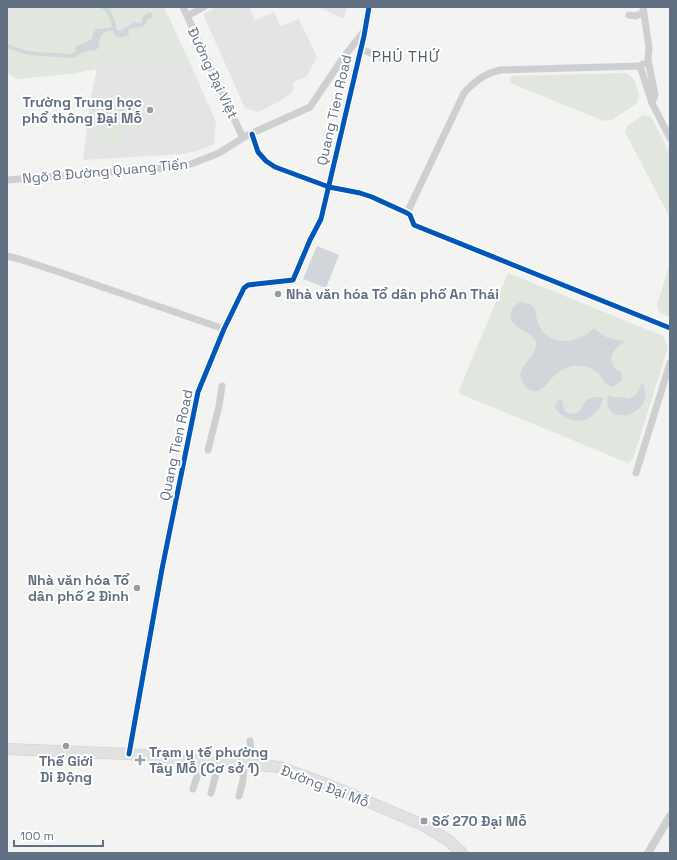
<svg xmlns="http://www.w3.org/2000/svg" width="677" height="860" viewBox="0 0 677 860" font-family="'Space Grotesk',sans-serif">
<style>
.built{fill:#e3e4e3}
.green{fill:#e1e6df}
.water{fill:#d0d6da}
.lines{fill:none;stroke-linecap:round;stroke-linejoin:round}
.primary-casing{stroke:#cfd0d1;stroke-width:12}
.minor{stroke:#cecfd0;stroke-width:7}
.tertiary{stroke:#cecfd0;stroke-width:8}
.primary{stroke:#e1e1e2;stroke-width:11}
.cycleway-casing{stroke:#fff;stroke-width:8}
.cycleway{stroke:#0057b8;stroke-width:5}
.poi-dot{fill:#949daa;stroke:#fff;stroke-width:1.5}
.labels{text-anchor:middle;stroke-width:4;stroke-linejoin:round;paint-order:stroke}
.street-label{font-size:14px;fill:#616f83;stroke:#fff}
.poi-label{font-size:14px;font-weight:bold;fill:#616f83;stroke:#fff;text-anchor:start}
.neighbourhood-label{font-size:15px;letter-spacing:1px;fill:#4f5a68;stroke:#fff}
</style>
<rect width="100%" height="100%" fill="#f3f3f1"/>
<path class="built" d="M217,7H249L255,20L274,12L280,26L299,19L317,57L307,76L292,83L294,87L291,93L280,101L258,112L245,108L203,14Z
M318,7H347L344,19Z
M191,65L216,122L214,144L197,151L182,154L83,160L91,97L97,69Z"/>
<path class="green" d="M7,7H164L191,65L97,69L70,74L17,79L7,72Z
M223,7H247V8L216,22L211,12Z
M626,73L634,79L639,94L637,103L612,120L604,121L510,83L511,76Z
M120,103L123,145L99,147L95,105Z
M643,115L651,117L670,153V218L625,132L627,126Z
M670,263V315L667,316L659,312L657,305Z
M508,273L663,336L668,347L633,459L628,463L458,393Z"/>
<path class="water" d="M94,7H108C113,15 116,20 116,29L120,31L135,22L139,23L142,22C142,16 144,15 149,12L152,13L153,17L147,20L146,24L142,27L130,28L128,31L129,35C123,38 115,39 113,31C102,30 99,36 99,47C94,53 92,49 87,51C81,52 77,57 72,58L29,55L7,48V44L23,50L36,52L71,54L77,51L75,48C80,43 87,43 92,39V36L96,29L110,28L112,26C111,21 107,10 101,8C99,8 96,8 94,7Z
M317,246L339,255L326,288L303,279Z
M521,302C526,303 530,303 533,307C537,312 536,321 540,327C552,348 580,343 594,328C604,338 613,340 626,341C611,349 604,364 622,373V380L613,387C605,386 604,379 598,373C592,368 581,364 573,366C566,367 559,371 554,376C547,382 542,395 530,390C527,388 524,385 522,381C514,367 537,359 536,343C534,330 507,330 511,312C512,307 516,304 521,302Z
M642,382C660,417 599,429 608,395C616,399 616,397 624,397C629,398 625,399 631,398C637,396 640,388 642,382Z
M595,397L603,398C597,424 568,429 554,406L557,404V400L562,399C564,409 563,414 575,414C587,408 579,400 595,397Z"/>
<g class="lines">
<defs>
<path id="primary" d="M7,749L129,754L279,767L329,785L423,825L448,840L462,853"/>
</defs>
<use href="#primary" class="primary-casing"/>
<path class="minor" d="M183,7L243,138
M643,7L649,48L648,60L655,95L652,103
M629,15L636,16L644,12
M187,16L204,7
M361,49L387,60
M643,64L640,66L652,103L670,138
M252,134L258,152L266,161L275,167L329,187L360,193L372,197L407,213L410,215L414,225L670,328
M7,180C65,176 124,170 182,167L191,164L219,153L246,136L310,107L343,58L365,30
M407,213L464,93C475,81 484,74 500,70L640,66
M7,256L19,259L59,272L224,329
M208,450L219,406L222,386
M636,473L670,363
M250,741L251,765
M193,789L202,761
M211,793L219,762
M239,796L243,780L244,764"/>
<path class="tertiary" d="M129,754L162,569L198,392L224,329L244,288L248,285L293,280L310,240L321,219L364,36L369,7
M648,853L670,816"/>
<use href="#primary" class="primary"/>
<defs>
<path id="cycleway" d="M252,134L258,152L266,161L275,167L329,187L360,193L372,197L407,213L410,215L414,225L670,328
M129,754L162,569L198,392L224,329L244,288L248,285L293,280L310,240L321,219L364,36L369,7"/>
</defs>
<use href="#cycleway" class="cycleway-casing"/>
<use href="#cycleway" class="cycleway"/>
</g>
<g class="poi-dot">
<circle cx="150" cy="110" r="4"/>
<circle cx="278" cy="294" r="4"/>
<circle cx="137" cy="588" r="4"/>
<circle cx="66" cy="746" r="4"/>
<path d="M138 754h4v4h4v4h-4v4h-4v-4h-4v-4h4z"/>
<rect x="420" y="817" width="8" height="8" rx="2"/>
</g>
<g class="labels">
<g class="street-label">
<text transform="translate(213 73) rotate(65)" y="5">Đường Đại Việt</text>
<text transform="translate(334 110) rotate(-77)" y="5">Quang Tien Road</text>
<text transform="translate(105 171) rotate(-5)" y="5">Ngõ 8 Đường Quang Tiến</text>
<text transform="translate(176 445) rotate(-78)" y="5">Quang Tien Road</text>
<text transform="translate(325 786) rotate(21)" y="5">Đường Đại Mỗ</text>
</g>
<g class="poi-label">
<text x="142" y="107" text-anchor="end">Trường Trung học<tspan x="142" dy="16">phổ thông Đại Mỗ</tspan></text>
<text x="286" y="299">Nhà văn hóa Tổ dân phố An Thái</text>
<text x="129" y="585" text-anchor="end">Nhà văn hóa Tổ<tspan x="129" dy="16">dân phố 2 Đình</tspan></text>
<text x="149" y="757">Trạm y tế phường<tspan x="149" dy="16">Tây Mỗ (Cơ sở 1)</tspan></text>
<text x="66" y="766" text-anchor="middle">Thế Giới<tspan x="66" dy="16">Di Động</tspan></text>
<text x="432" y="826">Số 270 Đại Mỗ</text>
</g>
<g class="neighbourhood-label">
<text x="406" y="62">PHÚ THỨ</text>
</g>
</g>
<rect width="677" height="860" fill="none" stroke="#616f83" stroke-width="16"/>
<path d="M14 840v6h89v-6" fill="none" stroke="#616f83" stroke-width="2"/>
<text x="20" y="840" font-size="12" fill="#616f83" stroke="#ffffff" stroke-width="3" paint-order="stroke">100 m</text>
</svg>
